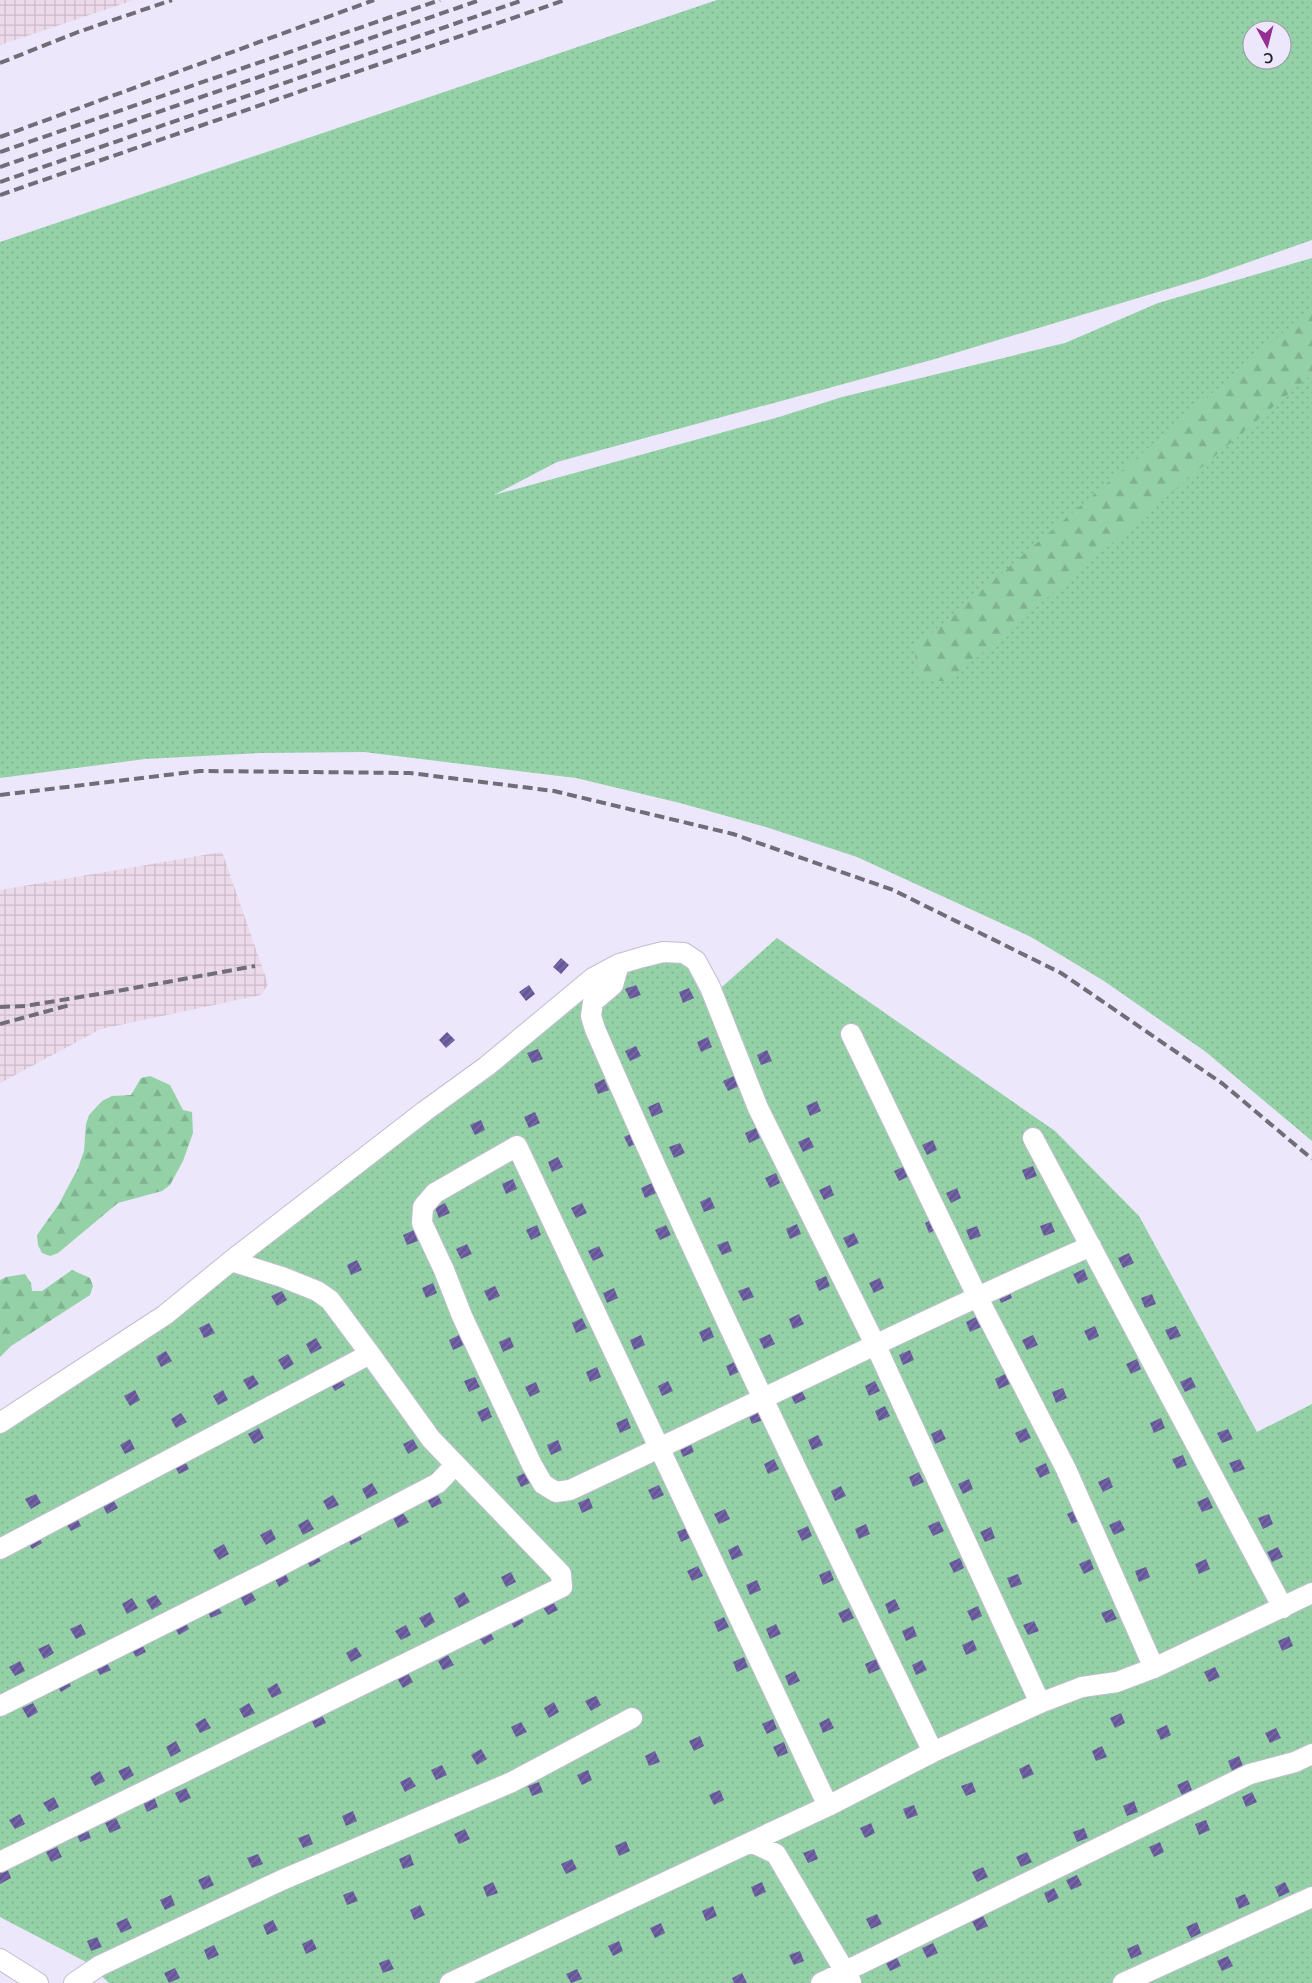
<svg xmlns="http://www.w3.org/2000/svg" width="1312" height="1983" viewBox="0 0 1312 1983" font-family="Lato,sans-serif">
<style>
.industrial{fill:url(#industrial-grid)}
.grass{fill:url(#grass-dots);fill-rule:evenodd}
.forest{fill:url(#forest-firs)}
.building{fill:url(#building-hatch)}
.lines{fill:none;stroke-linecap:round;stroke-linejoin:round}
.minor-casing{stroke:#c2bdd0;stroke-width:22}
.minor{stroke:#fff;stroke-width:20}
.rail{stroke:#706d79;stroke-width:4;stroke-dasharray:10 5;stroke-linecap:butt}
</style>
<defs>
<pattern id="industrial-grid" width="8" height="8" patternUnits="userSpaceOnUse" patternTransform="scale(1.25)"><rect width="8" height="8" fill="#ecdaeb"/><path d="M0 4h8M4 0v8" fill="none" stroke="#cabbca"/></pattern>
<pattern id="grass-dots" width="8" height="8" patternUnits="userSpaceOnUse" patternTransform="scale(1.25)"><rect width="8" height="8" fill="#94d1a7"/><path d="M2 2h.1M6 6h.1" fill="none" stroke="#7fb390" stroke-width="1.8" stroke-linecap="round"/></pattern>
<pattern id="forest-firs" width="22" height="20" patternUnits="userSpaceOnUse" patternTransform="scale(1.25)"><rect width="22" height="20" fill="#94d1a7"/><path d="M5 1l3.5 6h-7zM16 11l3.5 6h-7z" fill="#7fb390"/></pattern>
<pattern id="building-hatch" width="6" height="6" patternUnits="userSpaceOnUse" patternTransform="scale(1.25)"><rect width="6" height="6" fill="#66579a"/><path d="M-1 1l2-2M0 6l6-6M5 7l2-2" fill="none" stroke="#7c70a3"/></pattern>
</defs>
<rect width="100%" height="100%" fill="#ece7fb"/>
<path class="industrial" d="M0,0H134L0,45Z
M222,852L268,984L261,995L101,1029L0,1083V890Z"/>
<path class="grass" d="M717,0H1312V240L1201,279L935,359L557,462L494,495L779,417L842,397L1065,343L1158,303L1312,258V1141L1206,1052L1104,981L1031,937L857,857L766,827L680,803L576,778L364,752L260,753L145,759L0,778V242ZM1252,30H1282V60H1252Z
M777,938L1055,1131L1139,1216L1257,1432L1312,1404V1983H109L86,1962L0,1917V1426L537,1027L658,954L682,956L705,1002Z"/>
<path class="forest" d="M1312,308V374L949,681H919L914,648Z
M150,1076L170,1085L183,1110L192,1112L193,1133L183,1161L170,1185L162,1191L118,1203L58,1253L50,1256L42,1253L38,1245L37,1235L59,1204L78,1168L84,1151L86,1124L89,1115L102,1101L112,1096L131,1095L141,1078Z
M72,1270L90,1278L93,1286L90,1295L11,1346L0,1357V1280L6,1277L25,1274L31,1283L32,1291H42Z"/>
<path class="building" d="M561,958L569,965L561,974L553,967Z
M529,985L535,994L526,1001L519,992Z
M636,985L641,995L630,999L625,989Z
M689,988L694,998L683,1003L679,992Z
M447,1032L455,1040L446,1048L439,1040Z
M708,1037L712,1047L701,1052L697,1042Z
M636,1046L641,1056L630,1061L625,1051Z
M538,1049L543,1059L532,1063L527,1053Z
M767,1050L772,1061L761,1065L757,1055Z
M734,1076L739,1086L728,1091L723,1081Z
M604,1079L609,1090L598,1094L594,1084Z
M817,1101L821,1111L810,1116L806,1106Z
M659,1102L663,1112L652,1117L648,1107Z
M535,1112L540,1123L529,1128L524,1117Z
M481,1120L485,1130L475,1135L470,1125Z
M756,1128L760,1138L749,1143L745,1133Z
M635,1132L639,1142L629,1147L624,1137Z
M809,1137L814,1147L803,1152L798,1142Z
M933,1140L937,1150L927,1155L922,1145Z
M680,1143L685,1153L674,1158L669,1147Z
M558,1157L563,1167L552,1172L548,1162Z
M905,1166L909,1176L899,1181L894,1171Z
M1033,1166L1037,1176L1026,1180L1022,1170Z
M776,1173L780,1183L770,1188L765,1178Z
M513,1179L517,1189L506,1194L502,1184Z
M652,1183L656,1193L645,1198L641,1188Z
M830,1185L834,1195L824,1200L819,1190Z
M957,1188L961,1198L951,1203L946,1193Z
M710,1197L715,1208L704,1212L700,1202Z
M445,1203L450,1213L439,1218L435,1208Z
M582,1203L587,1213L576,1218L571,1208Z
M935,1218L940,1228L929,1233L925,1223Z
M1051,1222L1055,1232L1044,1236L1040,1226Z
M797,1224L801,1234L790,1239L786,1229Z
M537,1225L541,1235L531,1240L526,1230Z
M666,1225L671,1235L660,1240L655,1230Z
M977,1226L981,1236L970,1240L966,1230Z
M414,1230L418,1241L407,1245L403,1235Z
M854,1233L859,1243L848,1248L843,1238Z
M728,1241L732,1251L722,1255L717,1245Z
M467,1244L472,1254L461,1259L456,1249Z
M599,1246L604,1256L593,1261L588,1251Z
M1129,1253L1134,1263L1123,1268L1118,1258Z
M357,1260L362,1270L351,1275L347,1265Z
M1084,1269L1088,1279L1078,1284L1073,1274Z
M826,1276L830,1286L819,1291L815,1281Z
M880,1278L884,1288L874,1293L869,1283Z
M433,1283L437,1293L426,1298L422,1288Z
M495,1286L500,1296L489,1301L484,1291Z
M749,1287L754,1297L743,1301L738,1291Z
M614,1288L618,1298L607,1303L603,1293Z
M1008,1288L1012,1298L1001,1303L997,1293Z
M282,1291L287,1300L277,1306L271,1296Z
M1152,1294L1156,1304L1145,1308L1141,1298Z
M799,1314L804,1324L793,1329L789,1319Z
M976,1317L981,1327L970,1332L966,1322Z
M582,1318L587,1328L576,1333L572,1323Z
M209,1323L215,1333L204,1338L199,1328Z
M1095,1326L1099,1336L1089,1341L1084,1331Z
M1176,1326L1181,1336L1170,1340L1165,1330Z
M710,1327L714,1337L703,1342L699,1332Z
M770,1334L775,1344L764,1349L759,1339Z
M459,1335L464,1345L453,1350L449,1340Z
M641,1335L645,1345L634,1350L630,1340Z
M1033,1335L1038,1345L1027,1350L1022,1340Z
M510,1337L514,1347L503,1352L499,1342Z
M316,1338L322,1348L311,1354L306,1344Z
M910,1350L914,1360L903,1365L899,1355Z
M166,1351L172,1361L161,1367L156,1357Z
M288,1354L294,1364L284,1370L278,1360Z
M1137,1359L1141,1369L1131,1374L1126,1364Z
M737,1361L741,1371L730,1376L726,1366Z
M597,1367L601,1377L590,1382L586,1372Z
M1005,1374L1010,1384L999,1389L995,1379Z
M253,1375L259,1384L249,1390L243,1380Z
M339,1375L345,1385L335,1391L329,1381Z
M475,1377L480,1387L469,1392L464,1381Z
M1191,1377L1196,1387L1185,1392L1180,1382Z
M668,1381L673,1391L662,1396L658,1386Z
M875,1381L880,1391L869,1396L865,1386Z
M536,1382L540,1392L530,1397L525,1387Z
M1063,1388L1067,1398L1056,1403L1052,1392Z
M801,1389L806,1399L795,1404L790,1394Z
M135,1390L140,1400L130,1406L124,1396Z
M223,1390L228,1400L218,1405L213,1396Z
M885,1406L890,1416L879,1421L875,1411Z
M488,1407L492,1417L482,1422L477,1412Z
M758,1410L763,1420L752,1424L748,1414Z
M181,1413L187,1422L176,1428L171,1419Z
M627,1418L631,1428L620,1433L616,1423Z
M1161,1418L1165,1428L1154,1433L1150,1423Z
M259,1428L264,1438L254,1444L248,1434Z
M1026,1428L1031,1438L1020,1443L1015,1433Z
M941,1429L946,1439L935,1444L931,1434Z
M1228,1429L1233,1439L1222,1443L1217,1433Z
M818,1435L823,1445L812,1450L808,1440Z
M130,1439L135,1449L125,1454L120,1445Z
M413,1439L418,1448L408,1454L403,1444Z
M558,1440L562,1450L551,1455L547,1445Z
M690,1442L694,1452L683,1457L679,1447Z
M1183,1455L1187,1465L1177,1469L1172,1459Z
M184,1459L189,1469L179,1474L174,1465Z
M774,1459L779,1469L768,1474L764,1464Z
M1240,1459L1245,1469L1234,1473L1229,1463Z
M1046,1463L1050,1473L1040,1478L1035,1468Z
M527,1472L532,1482L521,1487L516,1477Z
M919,1472L924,1482L913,1487L909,1477Z
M1109,1477L1113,1487L1103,1492L1098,1482Z
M969,1479L973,1489L963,1494L958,1484Z
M372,1483L378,1493L367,1499L362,1489Z
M659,1485L664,1495L653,1500L648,1490Z
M841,1486L846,1496L835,1501L831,1491Z
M437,1493L442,1503L432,1508L427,1499Z
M36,1494L41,1503L31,1509L25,1499Z
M333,1495L339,1505L328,1510L323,1501Z
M1208,1497L1213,1508L1202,1512L1197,1502Z
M112,1498L118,1508L107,1514L102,1504Z
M589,1498L593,1508L582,1513L578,1503Z
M725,1509L730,1519L719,1524L714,1514Z
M1078,1509L1082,1519L1072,1524L1067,1514Z
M403,1513L409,1522L398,1528L393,1518Z
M1269,1514L1273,1524L1263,1529L1258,1518Z
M76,1516L81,1526L71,1531L65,1522Z
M308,1519L314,1529L303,1535L298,1525Z
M1120,1520L1125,1530L1114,1535L1109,1525Z
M939,1521L944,1531L933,1536L928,1526Z
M866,1524L870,1534L859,1539L855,1529Z
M808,1526L812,1536L802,1541L797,1531Z
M688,1527L692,1537L681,1542L677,1532Z
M991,1527L995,1538L985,1542L980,1532Z
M271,1529L276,1539L266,1545L260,1535Z
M356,1529L362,1539L351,1545L346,1535Z
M37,1533L42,1543L32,1549L26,1539Z
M224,1544L229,1554L219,1560L213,1550Z
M738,1545L743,1555L732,1560L728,1550Z
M1278,1547L1283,1557L1272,1562L1267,1552Z
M315,1552L321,1561L310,1567L305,1557Z
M960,1558L964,1568L954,1573L949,1563Z
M1090,1559L1094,1569L1084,1574L1079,1564Z
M1206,1559L1210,1569L1199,1574L1195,1564Z
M698,1566L703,1576L692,1581L687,1571Z
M1146,1567L1150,1577L1139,1582L1135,1571Z
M830,1570L834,1580L823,1585L819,1575Z
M284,1571L289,1581L279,1587L274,1577Z
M511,1572L516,1582L506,1587L501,1577Z
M1018,1574L1022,1584L1011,1588L1007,1578Z
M757,1580L761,1590L750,1595L746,1585Z
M250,1590L256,1600L245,1606L240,1596Z
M464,1592L470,1602L459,1608L454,1598Z
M156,1595L162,1604L152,1610L146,1600Z
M132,1598L138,1608L127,1614L122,1604Z
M895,1599L900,1609L889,1614L885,1604Z
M552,1600L558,1610L548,1615L542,1606Z
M216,1603L222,1613L211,1618L206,1609Z
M978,1606L982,1616L972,1621L967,1611Z
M849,1608L854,1618L843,1623L838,1613Z
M1112,1609L1117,1619L1106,1623L1101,1613Z
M430,1612L435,1622L425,1628L419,1618Z
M519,1613L524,1622L514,1628L509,1618Z
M724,1617L729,1627L718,1632L714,1622Z
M184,1619L189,1629L179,1635L173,1625Z
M1034,1621L1039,1631L1028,1635L1023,1625Z
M81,1624L86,1634L76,1639L70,1629Z
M776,1624L781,1634L770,1639L766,1629Z
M406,1625L411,1635L401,1640L395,1631Z
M913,1626L917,1636L906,1641L902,1631Z
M489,1630L494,1639L484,1645L478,1636Z
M1289,1636L1293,1646L1282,1651L1278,1641Z
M973,1640L977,1650L966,1655L962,1645Z
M141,1642L146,1652L136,1657L131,1648Z
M49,1644L54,1653L44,1659L38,1649Z
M356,1647L362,1656L351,1662L346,1653Z
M448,1655L454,1665L443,1670L438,1661Z
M744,1657L748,1667L737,1672L733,1662Z
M876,1659L880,1669L869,1674L865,1664Z
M105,1660L111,1670L100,1675L95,1666Z
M922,1660L927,1670L916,1675L912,1665Z
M20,1661L25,1671L15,1676L9,1667Z
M1215,1667L1220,1677L1209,1682L1204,1672Z
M795,1671L800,1681L789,1686L785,1676Z
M408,1673L413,1682L403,1688L397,1678Z
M66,1676L71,1686L61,1692L55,1682Z
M277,1683L282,1693L272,1698L267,1689Z
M596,1696L601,1705L591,1711L585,1701Z
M554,1702L559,1712L549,1718L544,1708Z
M33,1703L38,1712L28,1718L22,1708Z
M249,1703L255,1713L244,1718L239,1709Z
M321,1713L326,1723L315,1728L311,1718Z
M1121,1713L1125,1723L1115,1728L1110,1718Z
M205,1718L211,1728L200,1733L195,1724Z
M829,1718L834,1728L823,1733L819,1723Z
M773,1719L777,1729L767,1734L762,1724Z
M521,1722L527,1732L516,1737L511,1727Z
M1167,1725L1171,1735L1161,1740L1156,1730Z
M1276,1728L1281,1738L1270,1743L1265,1733Z
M700,1736L704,1746L694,1751L689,1741Z
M176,1741L181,1751L171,1757L166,1747Z
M784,1742L788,1753L778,1757L773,1747Z
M1102,1746L1107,1757L1096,1761L1092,1751Z
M481,1749L487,1759L477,1765L471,1755Z
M655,1751L660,1762L649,1766L645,1756Z
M1239,1756L1243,1766L1232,1771L1228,1761Z
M1029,1764L1034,1774L1023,1779L1019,1769Z
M442,1765L447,1775L436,1780L431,1770Z
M129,1766L134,1775L124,1781L118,1771Z
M588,1770L592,1780L582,1785L577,1775Z
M100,1771L105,1781L95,1786L90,1777Z
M410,1777L416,1786L405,1792L400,1782Z
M1188,1780L1192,1790L1182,1795L1177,1785Z
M539,1782L543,1792L532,1796L528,1786Z
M972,1782L976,1792L966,1796L961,1786Z
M186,1788L191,1798L180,1803L175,1793Z
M720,1790L724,1800L714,1805L709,1795Z
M1252,1792L1257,1802L1246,1807L1242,1797Z
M54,1797L59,1807L49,1812L43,1803Z
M154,1797L158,1807L147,1812L143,1802Z
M1134,1801L1138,1812L1127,1816L1123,1806Z
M914,1805L918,1815L907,1819L903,1809Z
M353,1811L357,1821L346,1826L342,1816Z
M20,1814L25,1824L15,1829L9,1820Z
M116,1818L121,1828L110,1833L105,1823Z
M1206,1820L1210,1830L1199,1835L1195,1824Z
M871,1823L875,1833L865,1838L860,1828Z
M87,1828L91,1838L80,1842L76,1832Z
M1084,1828L1088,1838L1077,1842L1073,1832Z
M465,1829L470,1839L459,1844L454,1834Z
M309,1834L313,1844L303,1848L298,1838Z
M626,1841L630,1851L619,1856L615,1846Z
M1160,1842L1164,1852L1154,1857L1149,1847Z
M57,1847L62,1857L51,1862L46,1852Z
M814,1849L818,1859L808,1863L803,1853Z
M1027,1852L1032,1862L1021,1867L1016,1857Z
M258,1854L263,1864L252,1868L247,1858Z
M410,1854L414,1865L403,1869L399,1859Z
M572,1859L577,1869L566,1874L561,1864Z
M983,1867L988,1877L977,1882L972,1872Z
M7,1868L11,1878L0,1884V1871Z
M209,1875L214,1885L203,1890L198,1880Z
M1077,1875L1082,1885L1071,1890L1066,1880Z
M493,1882L498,1893L487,1897L483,1887Z
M762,1882L766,1892L755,1897L751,1887Z
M1285,1882L1290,1892L1279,1897L1275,1887Z
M1054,1888L1059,1898L1048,1903L1044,1893Z
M353,1891L358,1901L347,1905L343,1895Z
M1245,1894L1250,1904L1239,1909L1235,1898Z
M171,1895L175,1905L165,1910L160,1900Z
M420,1905L425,1915L414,1920L410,1910Z
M713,1906L717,1916L706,1921L702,1911Z
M877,1914L882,1924L871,1929L866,1919Z
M983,1916L988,1926L977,1931L972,1921Z
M127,1918L132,1928L121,1933L116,1923Z
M273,1920L278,1930L267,1935L263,1925Z
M1197,1922L1201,1933L1191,1938L1186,1927Z
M661,1923L665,1933L655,1938L650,1928Z
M97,1937L102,1947L91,1951L87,1941Z
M312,1939L317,1949L306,1954L302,1944Z
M619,1941L623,1951L613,1956L608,1946Z
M933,1943L938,1953L927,1958L922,1948Z
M1138,1944L1142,1954L1131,1959L1127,1949Z
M214,1945L219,1955L208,1960L204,1950Z
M800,1951L804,1961L794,1965L789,1955Z
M896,1956L901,1966L890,1971L885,1961Z
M1228,1956L1233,1966L1222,1971L1217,1961Z
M389,1959L394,1969L383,1973L379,1963Z
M175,1968L180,1978L169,1983L164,1973Z
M577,1969L582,1979L571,1983L566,1974Z
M742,1973L747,1983H734L732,1978Z"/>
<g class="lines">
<defs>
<path id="minor" d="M619,964L613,985L593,1002L591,1016L595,1029C701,1274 817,1513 933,1752
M851,1034L977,1296L1066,1469L1154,1668
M1033,1138L1283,1608
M0,1423L165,1315L231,1261L425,1111L487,1066L593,978L619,964L643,957L663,952L684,953L696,961L710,987L758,1108L875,1344L1040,1703
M0,1549L370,1354
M0,1706L272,1570L438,1483L455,1465
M828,1806L517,1146L435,1193L423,1207L422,1223L444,1270L462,1316L532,1465L543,1484L556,1492L570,1490C744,1409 915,1323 1091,1246
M751,1842L776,1854L851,1982
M0,1862L562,1587L561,1574L431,1439L370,1354L330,1300L317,1291L282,1277L231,1261
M0,1959L38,1983
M74,1983L99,1966L282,1880L512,1782L632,1718
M450,1983L828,1806L933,1752L1040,1703L1082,1687L1117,1682L1154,1668L1312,1593
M821,1983L1250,1774L1295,1762L1312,1754
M1123,1983L1312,1897"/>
</defs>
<use href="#minor" class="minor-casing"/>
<use href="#minor" class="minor"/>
<path class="rail" d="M0,63L78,32L172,0
M0,137L374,0
M0,152L440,0
M0,167L480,0
M0,182L523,0
M0,195L565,0
M0,795L200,771L410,773L554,791L733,834L893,890L1061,973L1223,1084L1312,1159
M0,1007L25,1006L123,990L255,966
M0,1024L70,1005"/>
</g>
<g transform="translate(1267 45) rotate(173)"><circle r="24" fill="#ece7fb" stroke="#9b97a6"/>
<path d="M0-4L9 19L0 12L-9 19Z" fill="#952d92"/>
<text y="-8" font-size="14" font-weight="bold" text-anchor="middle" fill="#222027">С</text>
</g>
</svg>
